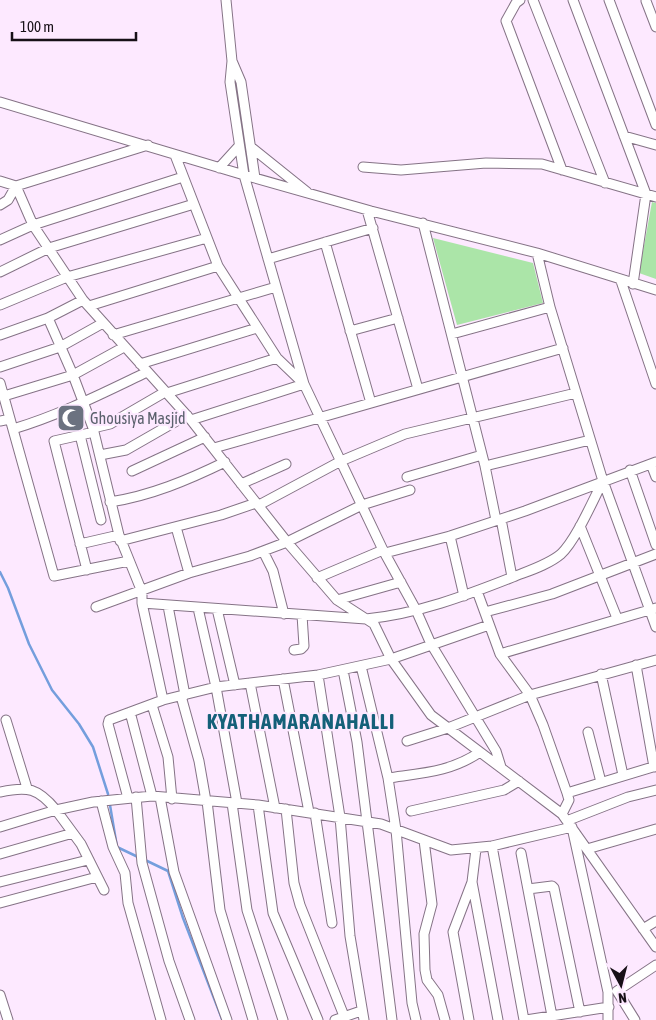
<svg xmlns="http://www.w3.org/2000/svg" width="656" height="1020" viewBox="0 0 656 1020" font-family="'Asap Condensed',sans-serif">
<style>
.green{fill:#abe5a8}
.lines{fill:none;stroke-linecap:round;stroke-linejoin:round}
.stream{stroke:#749edd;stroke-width:2.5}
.street-casing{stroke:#857386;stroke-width:11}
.street{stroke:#fff;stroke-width:9}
.labels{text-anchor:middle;stroke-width:4.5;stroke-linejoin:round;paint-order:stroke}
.worship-label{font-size:16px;fill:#5b616d;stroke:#fde9ff;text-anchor:start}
.district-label{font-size:21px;font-weight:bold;letter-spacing:1px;fill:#146079;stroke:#fde9ff}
</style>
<rect width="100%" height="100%" fill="#fde9ff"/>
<path class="green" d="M652,202L656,203V279L639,273Z
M433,238L533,263L543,303L457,325Z"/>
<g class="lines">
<path class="stream" d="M0,572L8,588L29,644L52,690L79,724L93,747L108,794
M110,805L117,847L138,857
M143,859L168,871L183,918L222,1019"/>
<defs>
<path id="street" d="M226,0L232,61
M520,0L516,3L506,21L562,170
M533,0L605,183
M573,0L646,194L633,284
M609,0L656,125
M646,1L656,27
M0,102L244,175L371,211L537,253L656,290
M624,136L656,145
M251,147L307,192
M175,155L218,266L277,358L304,384L191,420
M363,167L401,170L486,163L542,164L656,197
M219,168L239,146
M255,178L241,82L232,61L230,82L244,175L304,384L383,550L416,610L431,644L496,751L501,767
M0,181L16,186L33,225L83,300L191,420L287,542L337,600L374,624L391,659L431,715L562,814L656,947
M0,205L8,200L16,186L148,145
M367,210L418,389
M423,223L485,466L496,520
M0,240L33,225L183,177
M325,242L371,403
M537,253L550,307L603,481L656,627
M268,259L373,228
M0,272L49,248L194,204
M621,281L656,384
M0,305L67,277L207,238
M89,306L218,266
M48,318L73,375L93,428L119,535L142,592V603L163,700
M350,331L398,318
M452,334L550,307
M0,335L48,318L83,300
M113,335L276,287
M140,364L257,328
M0,367L60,347L103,323
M0,383L54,576L129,561
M167,393L277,358
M4,396L73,375L124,347
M0,421L10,419
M93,428L110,424L165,392
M13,429C60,415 103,393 147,372
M80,435L101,520
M214,448L563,348
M100,455L126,450L187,415
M651,464L656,477
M485,466L590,440
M630,470L656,545
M132,471L205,437
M407,477L482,455
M241,484L286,464
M110,502C150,496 188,480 225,462
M259,505L341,461L405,434L576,393
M501,519L512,577
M580,526L617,618
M176,527L189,573
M450,536L464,596
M120,541L221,515L256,503
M80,544L119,535
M263,551L273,571L284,614
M385,553L450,536L525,511L656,462
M87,570L54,441L94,432
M317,578L383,550
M477,591L500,654L530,695L543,725L567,793
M337,600L401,582
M142,603L366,619C417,614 465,596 513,577C528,571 548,565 561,554C576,540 593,500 603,481
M168,606L185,695
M96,607L189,573L250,556L287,542L362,505L410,490
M198,608L216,687L237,803
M217,609L235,685
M485,612L552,594L656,554
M294,650L301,649L304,646L302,615
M500,654L656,608
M636,665L654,767
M361,666L388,778L396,830L412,1003L416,1020
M343,670L357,742L392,1020
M601,674L623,775
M318,675L340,817L350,936L364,1020
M283,679L309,812
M250,683L275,808
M181,696L199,761L206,801
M152,705L168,757L172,799
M130,712L152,796
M6,720L27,788
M588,732L601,782
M407,741L448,728L530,695L656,660
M388,778C422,773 451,772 480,752
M0,792C28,786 38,788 56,810L93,802L152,796L258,805L381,824L451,850L492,846L572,827
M136,797L142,863L169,961L190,1020
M160,797L174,872L227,1020
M128,798L108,724L109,720L163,700L216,687L318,675L391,659L489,625
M101,801L113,847L125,873L128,903L161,1020
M207,801L220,910L253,1020
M232,803L247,910L283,1020
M258,805L273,913L318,1020
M286,809L294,883L300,905L344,1016
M411,811L504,790L519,781
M315,813L332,923
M562,814L569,800L567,793L656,766
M569,820L628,797L656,790
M0,827L56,810L81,844L104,890
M573,832L608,992V1020
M424,840L432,904L424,934L425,970L427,980L438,995L445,1020
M492,846L524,1020
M587,849L656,829
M521,853L552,1016
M0,854L73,833
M0,882L88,860
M472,882L498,1020
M528,889L552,886L554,888L580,1012
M0,903L97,877
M643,929L656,921
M0,995L8,1020
M335,1020L361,1011
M469,1020L453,932L472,882L476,849
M526,1020L609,1007
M635,1020L617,991L656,965"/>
</defs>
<use href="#street" class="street-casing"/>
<use href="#street" class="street"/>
</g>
<defs>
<symbol id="mosque-square" viewBox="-11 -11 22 22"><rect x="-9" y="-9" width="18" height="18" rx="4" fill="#6b7280" stroke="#fde9ff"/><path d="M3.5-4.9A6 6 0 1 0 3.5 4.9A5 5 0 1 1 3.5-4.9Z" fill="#fff"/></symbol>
</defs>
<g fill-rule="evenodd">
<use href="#mosque-square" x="55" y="402" width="32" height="32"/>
</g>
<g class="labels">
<g class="worship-label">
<text x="90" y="424">Ghousiya Masjid</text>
</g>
<g class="district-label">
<text x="301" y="729">KYATHAMARANAHALLI</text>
</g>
</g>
<g transform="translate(621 985) rotate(173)" stroke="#fde9ff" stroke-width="4" paint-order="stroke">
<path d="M0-4L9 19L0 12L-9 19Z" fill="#171017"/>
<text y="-8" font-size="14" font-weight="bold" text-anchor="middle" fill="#171017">N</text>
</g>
<path d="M12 32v8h124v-8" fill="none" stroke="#171017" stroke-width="2.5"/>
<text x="20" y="32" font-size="15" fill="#171017" stroke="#fde9ff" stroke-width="4" paint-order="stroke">100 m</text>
</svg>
